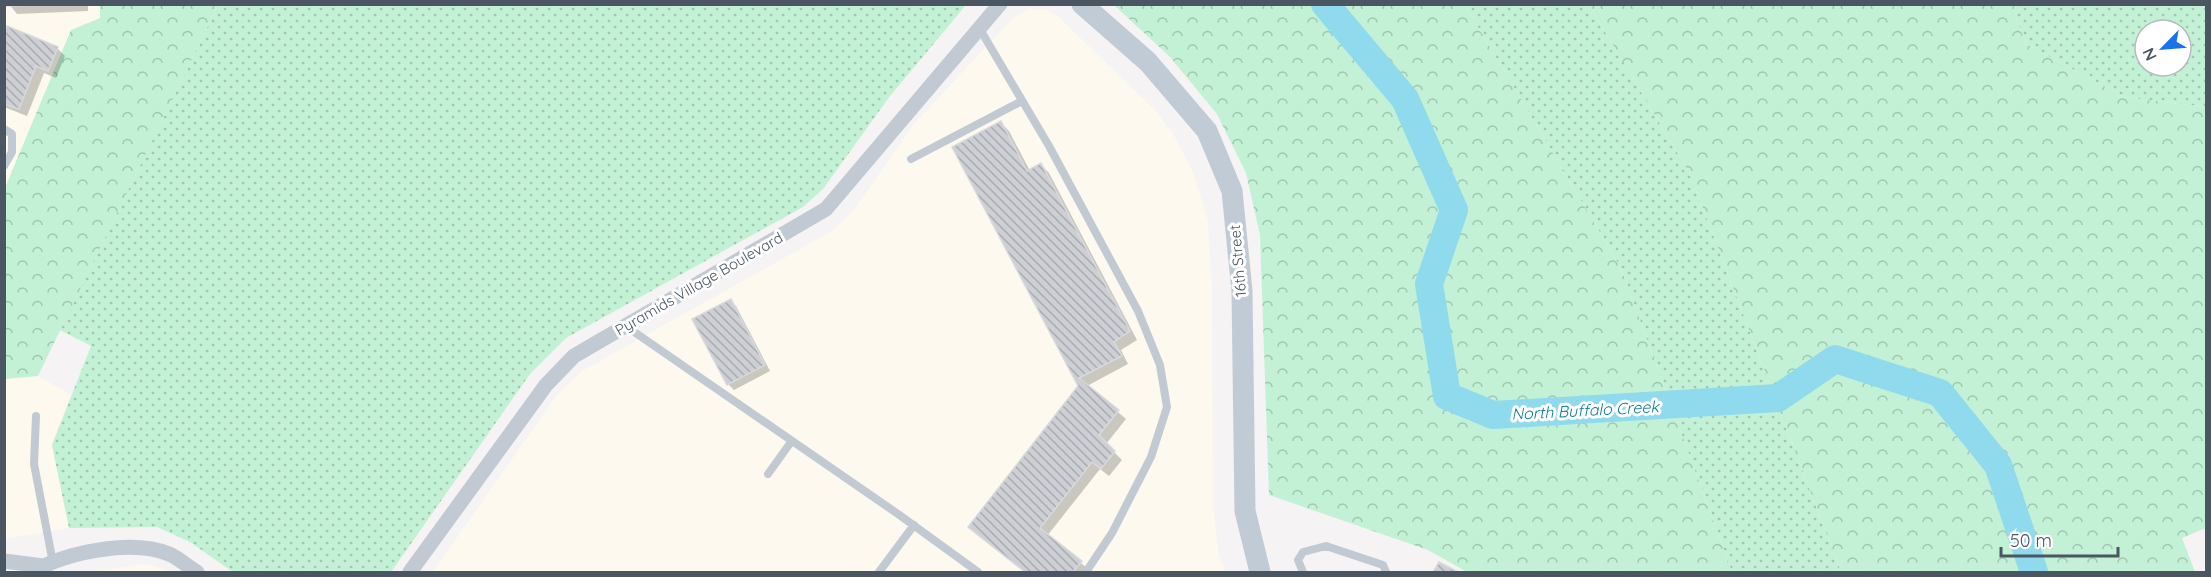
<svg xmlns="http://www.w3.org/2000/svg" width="2211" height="577" viewBox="0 0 2211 577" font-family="Quicksand,sans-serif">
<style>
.commercial{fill:#fdf9ef}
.grass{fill:url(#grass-dots);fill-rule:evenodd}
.forest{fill:url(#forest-crowns)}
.shadow{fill:#0003}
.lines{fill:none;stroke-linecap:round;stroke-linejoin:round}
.river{stroke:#90daee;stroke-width:28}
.building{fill:url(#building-back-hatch);stroke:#d7d9de;stroke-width:1.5}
.lane{stroke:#c1cad2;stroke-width:8}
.street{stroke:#c1cad2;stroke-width:15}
.secondary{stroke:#c1cbd6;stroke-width:21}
.labels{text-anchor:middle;stroke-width:6;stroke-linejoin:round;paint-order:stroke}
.street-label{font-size:15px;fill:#4a5661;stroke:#fff}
.water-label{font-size:16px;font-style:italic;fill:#0c7c9b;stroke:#fff}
</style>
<defs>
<pattern id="grass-dots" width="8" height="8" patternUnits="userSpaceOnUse" patternTransform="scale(1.5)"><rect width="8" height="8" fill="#c3f1d5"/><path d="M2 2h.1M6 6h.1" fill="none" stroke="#a0c6b0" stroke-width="1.8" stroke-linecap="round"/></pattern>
<pattern id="forest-crowns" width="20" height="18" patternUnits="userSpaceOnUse" patternTransform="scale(1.5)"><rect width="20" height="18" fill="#c3f1d5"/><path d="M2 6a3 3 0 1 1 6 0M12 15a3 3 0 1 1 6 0" fill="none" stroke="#a0c6b0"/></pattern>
<pattern id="building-back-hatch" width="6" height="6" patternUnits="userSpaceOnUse" patternTransform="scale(1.5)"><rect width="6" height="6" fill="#cdcfd5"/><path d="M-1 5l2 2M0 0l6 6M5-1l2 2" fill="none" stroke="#a8abb0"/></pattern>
</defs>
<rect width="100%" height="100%" fill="#f5f3f3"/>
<path class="commercial" d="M5,5H100V18L71,30L5,188Z
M1029,9L1047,10L1059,17L1156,111L1176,139L1193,172L1208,221L1212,290L1213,507L1219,556L1225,572H433L556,396L582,371L832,231L854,210L913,125L1013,18Z
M38,376L71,395L52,445L69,528L5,539V379Z
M143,564L162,568L168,572H91Z"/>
<path class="grass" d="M218,5V4L966,5L890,96L823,189L803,207L566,338L530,374L391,572H233L190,542L157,527L69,528L52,445L91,346L60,330Z
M1465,5H1589L1690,174L1841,572H1732L1621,268Z
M2022,5H2206V107L2124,97L2026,44L2015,15ZM2145,30H2181V66H2145Z"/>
<path class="forest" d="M100,5H218L38,376L5,379V188L71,30L100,18Z
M1114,5H1465L1621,268L1732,572H1467L1428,550L1269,495L1260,235L1246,173L1217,114L1170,57Z
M1589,5H2022L2015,15L2026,44L2124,97L2206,107V528L2182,538L2195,572H1841L1690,174Z"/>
<path class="shadow" d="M9,4H88V11L17,14Z
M4,37L57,48L65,56L56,78L44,73L27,116L4,107Z
M1001,123L1009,131L1030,171L1041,165L1049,173L1137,340L1121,350L1128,364L1087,386L1126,419L1106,444L1122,460L1109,476L1100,469L1047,536L1081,563L1089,570L1087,572H1025L970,527L1080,386Z
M730,301L736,306L770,371L734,390L728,384Z"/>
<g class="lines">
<path class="river" d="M1325,4L1405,99L1454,210L1429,284L1447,396L1493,415L1778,398L1835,359L1940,393L1998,465L2034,572"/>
</g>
<path class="building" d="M7,4H52L7,6Z
M7,26L58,47L48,71L36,66L19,109L4,104V33Z
M1001,121L1027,171L1041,163L1130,331L1114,342L1122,356L1079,378L1119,410L1099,435L1115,451L1101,469L1092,462L1040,528L1082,561L1073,572H1025L968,527L1078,386L952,147Z
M731,299L765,365L727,385L692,319Z
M1439,562L1458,572H1433Z"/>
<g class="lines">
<path class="lane" d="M981,31L1049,146L1138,311L1160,365L1167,407L1151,457L1112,533L1086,572
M4,129L12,134V152L4,166
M911,159L1022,101
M627,327L898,514L978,572
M36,416L34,464L53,563
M768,474L791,442
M879,572L914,525
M1303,572L1298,560L1303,552L1326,546L1383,565L1386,572"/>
<path class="street" d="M4,561L43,566
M33,572C66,552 132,539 169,554C179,558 188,567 197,572
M410,572L546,385L574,356L826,209L1000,4"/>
<path class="secondary" d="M1082,4L1148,62L1207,131L1232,191L1242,291L1245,511L1260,572"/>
</g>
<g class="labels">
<g class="street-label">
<text transform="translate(1238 261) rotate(-95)" y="5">16th Street</text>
<text transform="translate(699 284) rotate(-30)" y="5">Pyramids Village Boulevard</text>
</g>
<g class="water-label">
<text transform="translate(1585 410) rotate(-3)" y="6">North Buffalo Creek</text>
</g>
</g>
<rect width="2211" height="577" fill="none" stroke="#4a5661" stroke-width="12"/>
<g transform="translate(2163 48) rotate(245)"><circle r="28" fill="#ffffff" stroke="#b7bbc0" stroke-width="1.5"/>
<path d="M0-4.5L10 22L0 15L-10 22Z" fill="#1a73e8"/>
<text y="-9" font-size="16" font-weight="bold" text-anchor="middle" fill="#4a5661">N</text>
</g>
<path d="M2001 547v9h117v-9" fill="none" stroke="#4a5661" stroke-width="3"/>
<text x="2010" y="547" font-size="18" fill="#4a5661" stroke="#ffffff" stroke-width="4.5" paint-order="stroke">50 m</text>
</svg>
